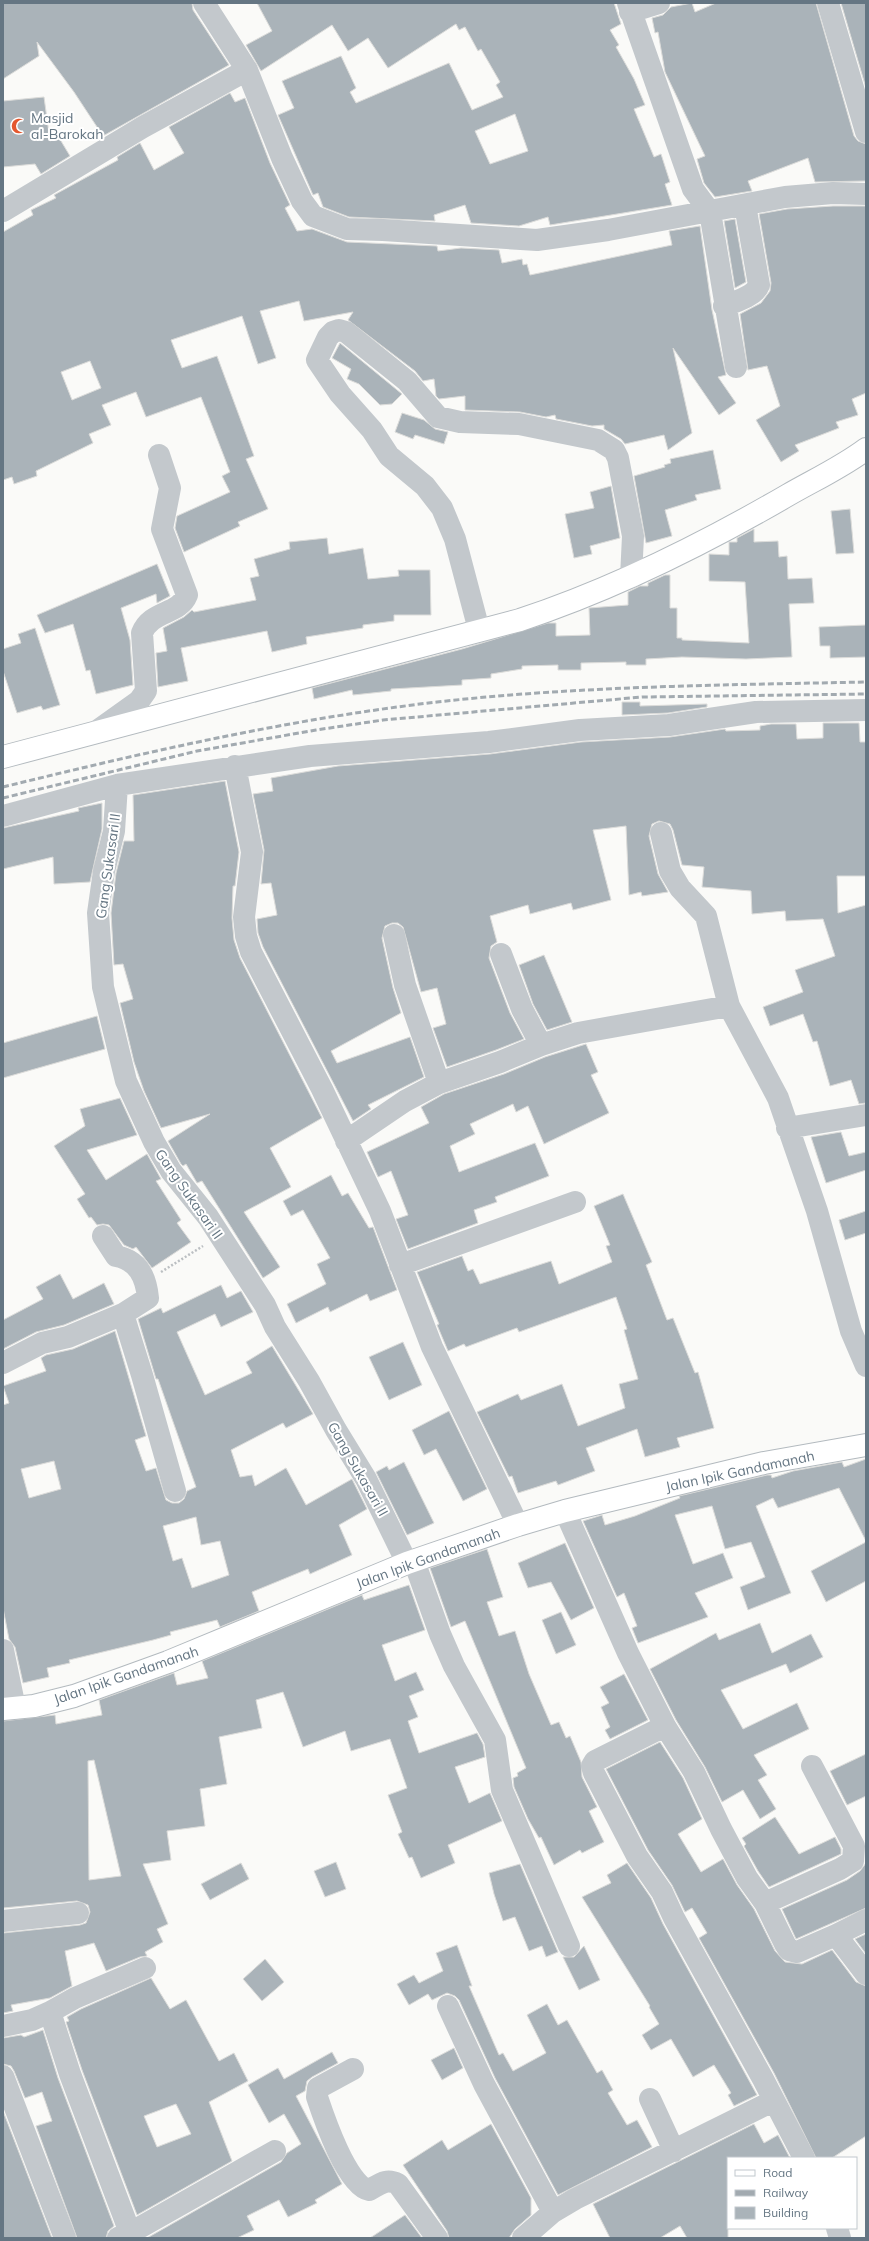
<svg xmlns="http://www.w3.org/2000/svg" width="869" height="2241" viewBox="0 0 869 2241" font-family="Mulish,sans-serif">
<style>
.building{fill:#aab3b9;stroke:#dcdcda;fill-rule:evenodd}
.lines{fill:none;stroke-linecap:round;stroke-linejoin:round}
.secondary-casing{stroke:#b3babf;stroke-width:24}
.path{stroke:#bbbfc2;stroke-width:2.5;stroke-dasharray:2 2;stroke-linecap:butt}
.street{stroke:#c3c8cc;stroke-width:22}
.secondary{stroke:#fff;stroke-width:22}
.rail{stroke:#a2aab0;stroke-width:3;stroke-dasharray:6 3;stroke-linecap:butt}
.labels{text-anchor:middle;stroke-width:4;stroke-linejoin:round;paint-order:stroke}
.poi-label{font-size:14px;fill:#657683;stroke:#fff;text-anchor:start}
.street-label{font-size:14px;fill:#657683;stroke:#fff}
</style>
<rect width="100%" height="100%" fill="#fafaf8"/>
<path class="building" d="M3,3H192L193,10L229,65L103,136L74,92L37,42L39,56L3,79Z
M257,3H614L621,24L610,30L619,45L616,47L634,79L645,105L634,109L654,157L661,154L670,182L665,184L672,205L550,225L548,217L519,226L471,223L465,205L434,215L435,221L349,217L323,207L318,193L313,195L278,115L294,108L282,81L341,56L356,88L350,92L356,103L449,63L472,110L503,97L496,85L500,82L481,49L478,51L465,27L459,30L456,24L388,68L368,38L348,51L332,25L261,71L246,45L272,31ZM515,114L528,151L490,164L475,131Z
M692,3L695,12L716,3H816L854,136L858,141L866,144V181L815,182L808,158L748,181L752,191L715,197L704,183L697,159L705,156L665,72L658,32L655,33L652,18L663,15L671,7Z
M841,3H866V88Z
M230,93L235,102L245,98L270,163L290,205L285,208L297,231L312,229L347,242L437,246L438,251L461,248L499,250L502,263L522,259L523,265L527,264L530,275L672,245L669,231L700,226L712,310L726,375L718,377L736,403L719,415L673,348L692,433L668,450L664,435L625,444L621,439L604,429V425L592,426L556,419L555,415L546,417L520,412L465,410V396L439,399L436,396L434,379L423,381L415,371L348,320L353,312L304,321L299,301L260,311L276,358L258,364L242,316L171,340L182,368L217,356L254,456L246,459L268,509L238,522L240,526L184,552L175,528L177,516L230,492L222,476L230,472L201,397L146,417L136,392L102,405L111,425L89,434L93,443L36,471L37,476L14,484L12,477L3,480V232L33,215L31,210L56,198L54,195L118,160L117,157L140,143L154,170L184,153L169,127ZM90,361L101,388L72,400L61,372Z
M44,97L50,141L58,136L70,156L41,174L35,164L3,167V101Z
M833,206H866V393L852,399L858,415L836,422L839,428L795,445L799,451L781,462L756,420L780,406L767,366L748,370L740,314L761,303L770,291L771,283L759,214L787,209Z
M735,219L746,282L735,288L724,221Z
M340,343L402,394L392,404L380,405L359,384L347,379L351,369L332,358Z
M402,413L424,420L435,429L448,432L444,444L415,435L413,439L395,432Z
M713,450L721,489L695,495L697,500L665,510L672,536L646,543L634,476L665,467L664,465L671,463L670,459Z
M611,486L620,538L590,546L592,554L574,558L565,514L594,508L590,492Z
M850,509L854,553L836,554L831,511Z
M754,529V542L778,541L779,557L787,556L788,579L812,578L814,603L789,604L792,657L746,659L682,657L646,659V665H626V662L581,663V670H558V665L522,666V669L491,674V678L462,680V685L391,689V691L353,695L352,690L314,699L312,688L462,649L548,623H556V636L590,635L589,608L628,605V592L640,586H648V583L665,575H670V608H677V638H682V640L749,643L745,582L709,581V554L729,555V542H737V538Z
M327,538L329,554L363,548L368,579L399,576L398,570H430L431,615H394V621L363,625V628L306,637L307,644L272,652L267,631L181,648L188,681L158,687L156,653L167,651L163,628L184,617L192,610L194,612L256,600L250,578L259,576L254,559L290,549L289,542Z
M157,564L170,596L157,603L156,594L121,608L130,640L133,685L96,694L90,670L86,671L73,624L45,633L37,615Z
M866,625V657L830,658V646H820L819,627Z
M35,628L60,705L43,710L41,706L17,713L3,671V649L21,643L18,634Z
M622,702H640V706L707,704V707L668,713L622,715Z
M823,723H859L860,742H866V876H837L838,913L866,905V1103L859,1104L851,1080L830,1086L817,1041L813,1042L803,1014L770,1026L763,1007L803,992L795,970L835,956L823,919L786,921L785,911L752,914L751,891L702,887L704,867L682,865L673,830L670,824L659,821L652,824L649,836L658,874L668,892L642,896L641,892L629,895L626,826L593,830L611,900L573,910L571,903L530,914L528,905L490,916L497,942L491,946L489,958L510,1013L524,1039L496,1050L447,1067L433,1028L446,1024L437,988L421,992L403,927L398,923H392L385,926L382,938L393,988L401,1013L331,1051L337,1063L410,1037L424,1077L368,1105L371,1109L353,1121L263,947L258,933L257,919L277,915L271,883L261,884L264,850L253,794L273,791L271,778L338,766L490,754L581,742L670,737L725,729L726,731L760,730V726L771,724H796L797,739L823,738Z
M225,781L239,852L235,886H233L232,918L234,940L240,958L322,1118L270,1148L291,1187L244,1212L280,1267L263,1278L202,1181L197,1183L186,1164L183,1166L181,1164L168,1141L210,1114L161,1128L144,1091L134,1062L120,1003L133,999L123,964L114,965L111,913L116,873L124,841H134L133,795Z
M102,803V829L90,882L54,884L53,857L3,869V828L79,811L78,808Z
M544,955L572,1022L547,1030L533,1004L519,965Z
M97,1016L105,1049L3,1078V1043Z
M586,1044L598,1072L591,1075L609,1113L544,1144L528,1106L516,1112L513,1104L470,1124L475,1134L450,1146L459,1172L535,1143L549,1176L495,1197L497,1202L474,1210L478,1223L408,1249L396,1219L408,1215L391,1171L378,1177L367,1152L429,1123L421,1107L444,1094L504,1074L545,1057Z
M120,1098L137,1135L87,1150L106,1180L147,1154L161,1179L156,1181L181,1220L177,1223L191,1242L152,1268L136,1247L133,1249L124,1245L109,1225L103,1224L97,1225L91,1217L89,1218L77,1199L85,1194L54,1146L85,1126L80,1109Z
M841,1132L849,1156L866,1152V1170L826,1183L811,1137Z
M331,1175L342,1196L348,1193L369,1228L373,1227L397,1290L370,1301L367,1294L330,1312L328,1307L296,1323L287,1304L326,1284L317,1264L330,1258L303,1210L291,1216L283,1201Z
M623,1194L652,1262L646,1265L667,1320L673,1318L695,1373L698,1372L714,1428L677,1438L680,1447L645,1457L637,1429L586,1448L595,1471L558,1485L556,1481L518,1493L512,1476L509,1477L477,1412L518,1394L521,1400L562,1384L578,1426L625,1408L619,1384L638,1379L624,1330L627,1329L616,1297L519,1332L517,1328L466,1347L464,1344L448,1351L437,1325L439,1324L417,1272L462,1256L468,1271L473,1269L480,1284L551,1261L559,1284L612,1262L606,1246L610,1245L594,1206Z
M866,1211V1233L845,1240L839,1220Z
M60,1274L73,1299L104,1283L114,1304L64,1325L36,1332L3,1349V1320L43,1299L36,1287Z
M221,1285L227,1298L241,1291L253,1312L221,1327L215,1314L177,1332L205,1395L252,1373L246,1362L272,1346L313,1414L286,1428L283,1423L231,1450L240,1477L252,1475L255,1486L286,1468L306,1505L352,1479L367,1509L339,1525L352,1555L310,1574L308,1569L252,1592L259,1611L220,1627L217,1620L170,1632L171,1635L153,1640L69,1660L70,1663L47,1668L49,1677L23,1683L15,1647L9,1639L3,1608V1405L9,1403L3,1386L46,1371L41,1358L46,1355L73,1349L115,1331L146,1436L135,1440L146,1471L156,1468L166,1500L172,1503H179L184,1499L187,1491L196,1487L158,1379H156L138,1319L161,1308L163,1313ZM54,1461L61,1489L29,1498L21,1469ZM196,1517L201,1545L220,1541L229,1575L192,1588L182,1558L173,1561L163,1526Z
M403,1342L422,1385L389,1400L369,1357Z
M449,1411L487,1489L463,1501L436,1449L424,1455L412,1430Z
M866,1459V1541L839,1488L778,1508L773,1498L756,1506L791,1593L748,1610L740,1587L765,1577L751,1542L725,1549L712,1506L675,1515L693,1564L723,1553L733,1578L695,1593L708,1617L638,1643L632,1628L637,1626L624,1593L617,1597L583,1521L602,1515L605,1525L635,1516L680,1498L679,1496L767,1475H771L772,1478L793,1471L842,1462L844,1467Z
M404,1462L434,1523L407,1535L376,1472L387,1466L389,1470Z
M866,1542V1581L826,1602L811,1571Z
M565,1543L594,1608L571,1620L551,1582L528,1588L518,1563Z
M487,1549L503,1597L487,1602L499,1636L515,1631L529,1674L551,1725L559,1722L566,1738L570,1736L581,1762L582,1777L597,1807L589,1811L604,1842L582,1853L580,1850L554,1865L541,1837L539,1838L528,1819L514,1787L513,1778L518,1776L517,1773L526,1768L465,1621L451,1627L430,1568Z
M409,1585L425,1630L382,1645L395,1681L416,1672L424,1690L409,1696L418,1717L408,1721L419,1753L477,1733L483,1744L485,1757L455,1767L469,1803L490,1793L502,1821L448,1845L455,1863L421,1878L412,1857L409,1858L398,1834L402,1832L388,1795L407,1788L390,1739L351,1751L345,1731L303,1747L283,1692L256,1700L262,1728L219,1737L227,1784L200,1789L205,1826L167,1831L171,1860L143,1864L168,1924L157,1929L163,1942L145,1952L147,1956L140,1957L106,1971L94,1943L65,1951L72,1986L50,1998L11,2005L13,2011L3,2013V1933L80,1925L86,1923L90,1912L88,1905L77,1901L3,1908V1721L55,1715L56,1724L102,1715L99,1700L174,1673L177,1685L208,1678L202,1661L362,1595L364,1600ZM94,1760L121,1876L89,1880L88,1761Z
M561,1612L576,1645L556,1654L542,1620Z
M760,1623L772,1653L811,1634L823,1657L790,1673L786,1664L721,1690L743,1729L797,1703L809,1729L754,1755L767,1775L758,1780L776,1809L760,1819L743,1790L722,1802L705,1767L676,1720L650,1669L716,1633L719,1640Z
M624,1674L648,1720L610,1739L605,1730L610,1727L601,1707L609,1703L600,1687Z
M660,1742L683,1778L702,1819L678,1834L701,1872L723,1859L737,1885L754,1909L775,1951L785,1962L802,1964L832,1950L856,1982L866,1986V2136L832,2158H816L774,2073L699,1938L707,1933L692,1908L685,1912L672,1885L648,1850L606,1769Z
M866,1754V1796L847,1805L830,1771Z
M775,1817L799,1854L835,1837L841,1849V1854L769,1887L758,1871L744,1846L746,1844L742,1838Z
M336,1862L346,1889L325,1897L314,1871Z
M241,1863L249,1879L210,1900L201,1884Z
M627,1863L651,1898L663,1924L757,2095L734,2106L728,2095L731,2093L714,2065L693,2077L671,2039L651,2050L642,2035L659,2024L649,2007L650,2006L582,1897L611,1883L607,1875Z
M866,1863V1908L796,1939L782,1909L847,1880L860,1871Z
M520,1864L558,1952L546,1957L542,1946L529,1951L515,1917L503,1921L494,1894L489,1873Z
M866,1934V1954L855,1939Z
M457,1945L472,1986H469L499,2055L503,2053L513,2071L546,2053L527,2015L547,2004L558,2025L567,2020L597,2073L602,2070L613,2090L608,2093L627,2125L637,2120L652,2147L558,2195L495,2078L459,2000L455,1996L447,1993L432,2000L428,1994L409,2005L397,1984L414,1975L419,1983L443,1971L436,1953Z
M584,1946L600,1980L579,1990L563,1957H574Z
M265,1959L284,1982L262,2001L243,1979Z
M151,1978L170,2009L186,2000L219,2061L234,2053L248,2081L209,2102L232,2161L137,2215L82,2070L66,2022L69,2021L67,2017L81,2009ZM176,2104L191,2134L157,2147L144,2116Z
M43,2030L58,2078L114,2226L108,2231L106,2238H77L36,2126L52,2121L42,2092L25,2098L14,2071L11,2066L3,2064V2038L21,2035L24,2037Z
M454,2048L463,2068L442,2080L431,2060Z
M332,2052L338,2063L312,2077L307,2081L305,2091L296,2096L342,2184L315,2200L317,2203L288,2217L279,2200L247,2216L254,2230L237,2238H147L281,2162L287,2153L301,2144L284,2114L269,2123L248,2085L278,2068L284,2079Z
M3,2111L52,2238H3Z
M491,2124L531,2198V2215L515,2229L509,2238H449L447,2231L403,2165L442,2140L448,2150Z
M754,2124L764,2143L778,2135L790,2158H728V2238H687L680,2226L660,2238H610L593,2204Z
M405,2215L422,2238H370Z"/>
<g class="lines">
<defs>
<path id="secondary" d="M3,757L520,620C614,589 702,545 788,495C814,480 842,467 866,449
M3,1709L34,1706L74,1696L168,1662L407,1563L518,1525L565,1511L764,1463L866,1445"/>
</defs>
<use href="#secondary" class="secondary-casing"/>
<path class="path" d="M161,1272L203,1246"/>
<path class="street" d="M204,3L247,70L282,158L302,201L313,216L347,229L383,230L537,240L608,230L785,197L833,193L866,194
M628,3L693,189L710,212L736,367
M828,3L866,132
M630,12L659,3
M3,211L143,127L247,70
M724,306C735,302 755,296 759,285L745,205
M479,630L455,539L442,508L425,486L389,456L372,430L340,394L317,360L328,337L333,332L339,330L346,332L407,381L438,417L460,422L519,424L598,440L614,450L618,458L633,536L631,577
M97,731L139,701L146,691L142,633C151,610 179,615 187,595L162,529L170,488L159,455
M235,766L252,852L244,917L246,936L251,952L322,1089L380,1211L432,1347L518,1525
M117,785L114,831L104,871L98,913L103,987L126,1081L154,1142L171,1171L208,1217L265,1305L275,1327L309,1381L336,1430L366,1479L407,1563
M3,816L117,785L310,756L489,742L580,730L669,725L756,712L866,710
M661,833L670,871L680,888L706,916L729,1006L778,1098L817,1211L851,1331L866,1366
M394,935L405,985L439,1083
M501,954L522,1009L541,1045
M787,1128L866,1115
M346,1141L405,1101L439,1083L500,1062L541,1045L578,1033L729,1006
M400,1265L575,1202
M123,1314L142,1375L175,1491
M3,1363L42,1343L68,1337L123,1314L148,1298C146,1277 138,1260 116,1256L103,1236
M565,1511L628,1653L665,1726L694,1772L721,1829L747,1878L765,1903L785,1944L789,1950L797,1952L836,1935L866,1974
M414,1561L440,1634L454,1666L495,1740L502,1790L569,1946
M3,1650L15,1708
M665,1726L595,1761L592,1766L594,1773L637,1856L662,1892L674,1918L763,2079L804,2158
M765,1903L840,1869L853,1861L854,1846L812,1766
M3,1921L78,1913
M836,1935L866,1920
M448,2006L484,2084L553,2212
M50,2012L75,1998L145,1968
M3,2026L32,2020L50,2012L70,2074L132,2238
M353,2069L318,2088L317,2097C324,2118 347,2186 369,2190C380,2184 386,2178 398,2184L437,2238
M3,2076L65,2238
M650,2099L674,2151
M837,2228L840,2238
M118,2238L130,2233L275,2151
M523,2238L553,2212L575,2199L773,2101"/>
<use href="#secondary" class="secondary"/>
<path class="rail" d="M3,787C146,752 290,719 437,702C580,686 723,685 866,682
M3,798L197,751L316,730L383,720L642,697L866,694"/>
</g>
<defs>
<symbol id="mosque-bare" viewBox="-9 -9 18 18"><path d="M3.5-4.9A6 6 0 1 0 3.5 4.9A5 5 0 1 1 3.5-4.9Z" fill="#e4572e" stroke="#fff" stroke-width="2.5" paint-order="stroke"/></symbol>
</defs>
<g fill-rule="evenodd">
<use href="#mosque-bare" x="8" y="115" width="22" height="22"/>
</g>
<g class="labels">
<g class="poi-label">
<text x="31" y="123">Masjid<tspan x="31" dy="16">al-Barokah</tspan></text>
</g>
<g class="street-label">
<text transform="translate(108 866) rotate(-82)" y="5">Gang Sukasari II</text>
<text transform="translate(189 1194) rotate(55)" y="5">Gang Sukasari II</text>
<text transform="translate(358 1469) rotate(60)" y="5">Gang Sukasari II</text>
<text transform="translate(740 1471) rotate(-12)" y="5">Jalan Ipik Gandamanah</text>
<text transform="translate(428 1558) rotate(-20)" y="5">Jalan Ipik Gandamanah</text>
<text transform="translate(126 1675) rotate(-19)" y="5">Jalan Ipik Gandamanah</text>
</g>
</g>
<rect width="869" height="2241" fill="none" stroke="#657683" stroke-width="8"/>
<rect x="727" y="2157" width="130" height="72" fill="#ffffff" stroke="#c1c8cd"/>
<rect x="735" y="2170" width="20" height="6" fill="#ffffff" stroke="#c1c8cd"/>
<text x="763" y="2177" font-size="12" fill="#657683">Road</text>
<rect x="735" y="2190" width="20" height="6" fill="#a2aab0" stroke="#c1c8cd"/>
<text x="763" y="2197" font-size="12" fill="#657683">Railway</text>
<rect x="735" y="2207" width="20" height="12" fill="#aab3b9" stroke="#c1c8cd"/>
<text x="763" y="2217" font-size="12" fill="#657683">Building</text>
</svg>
